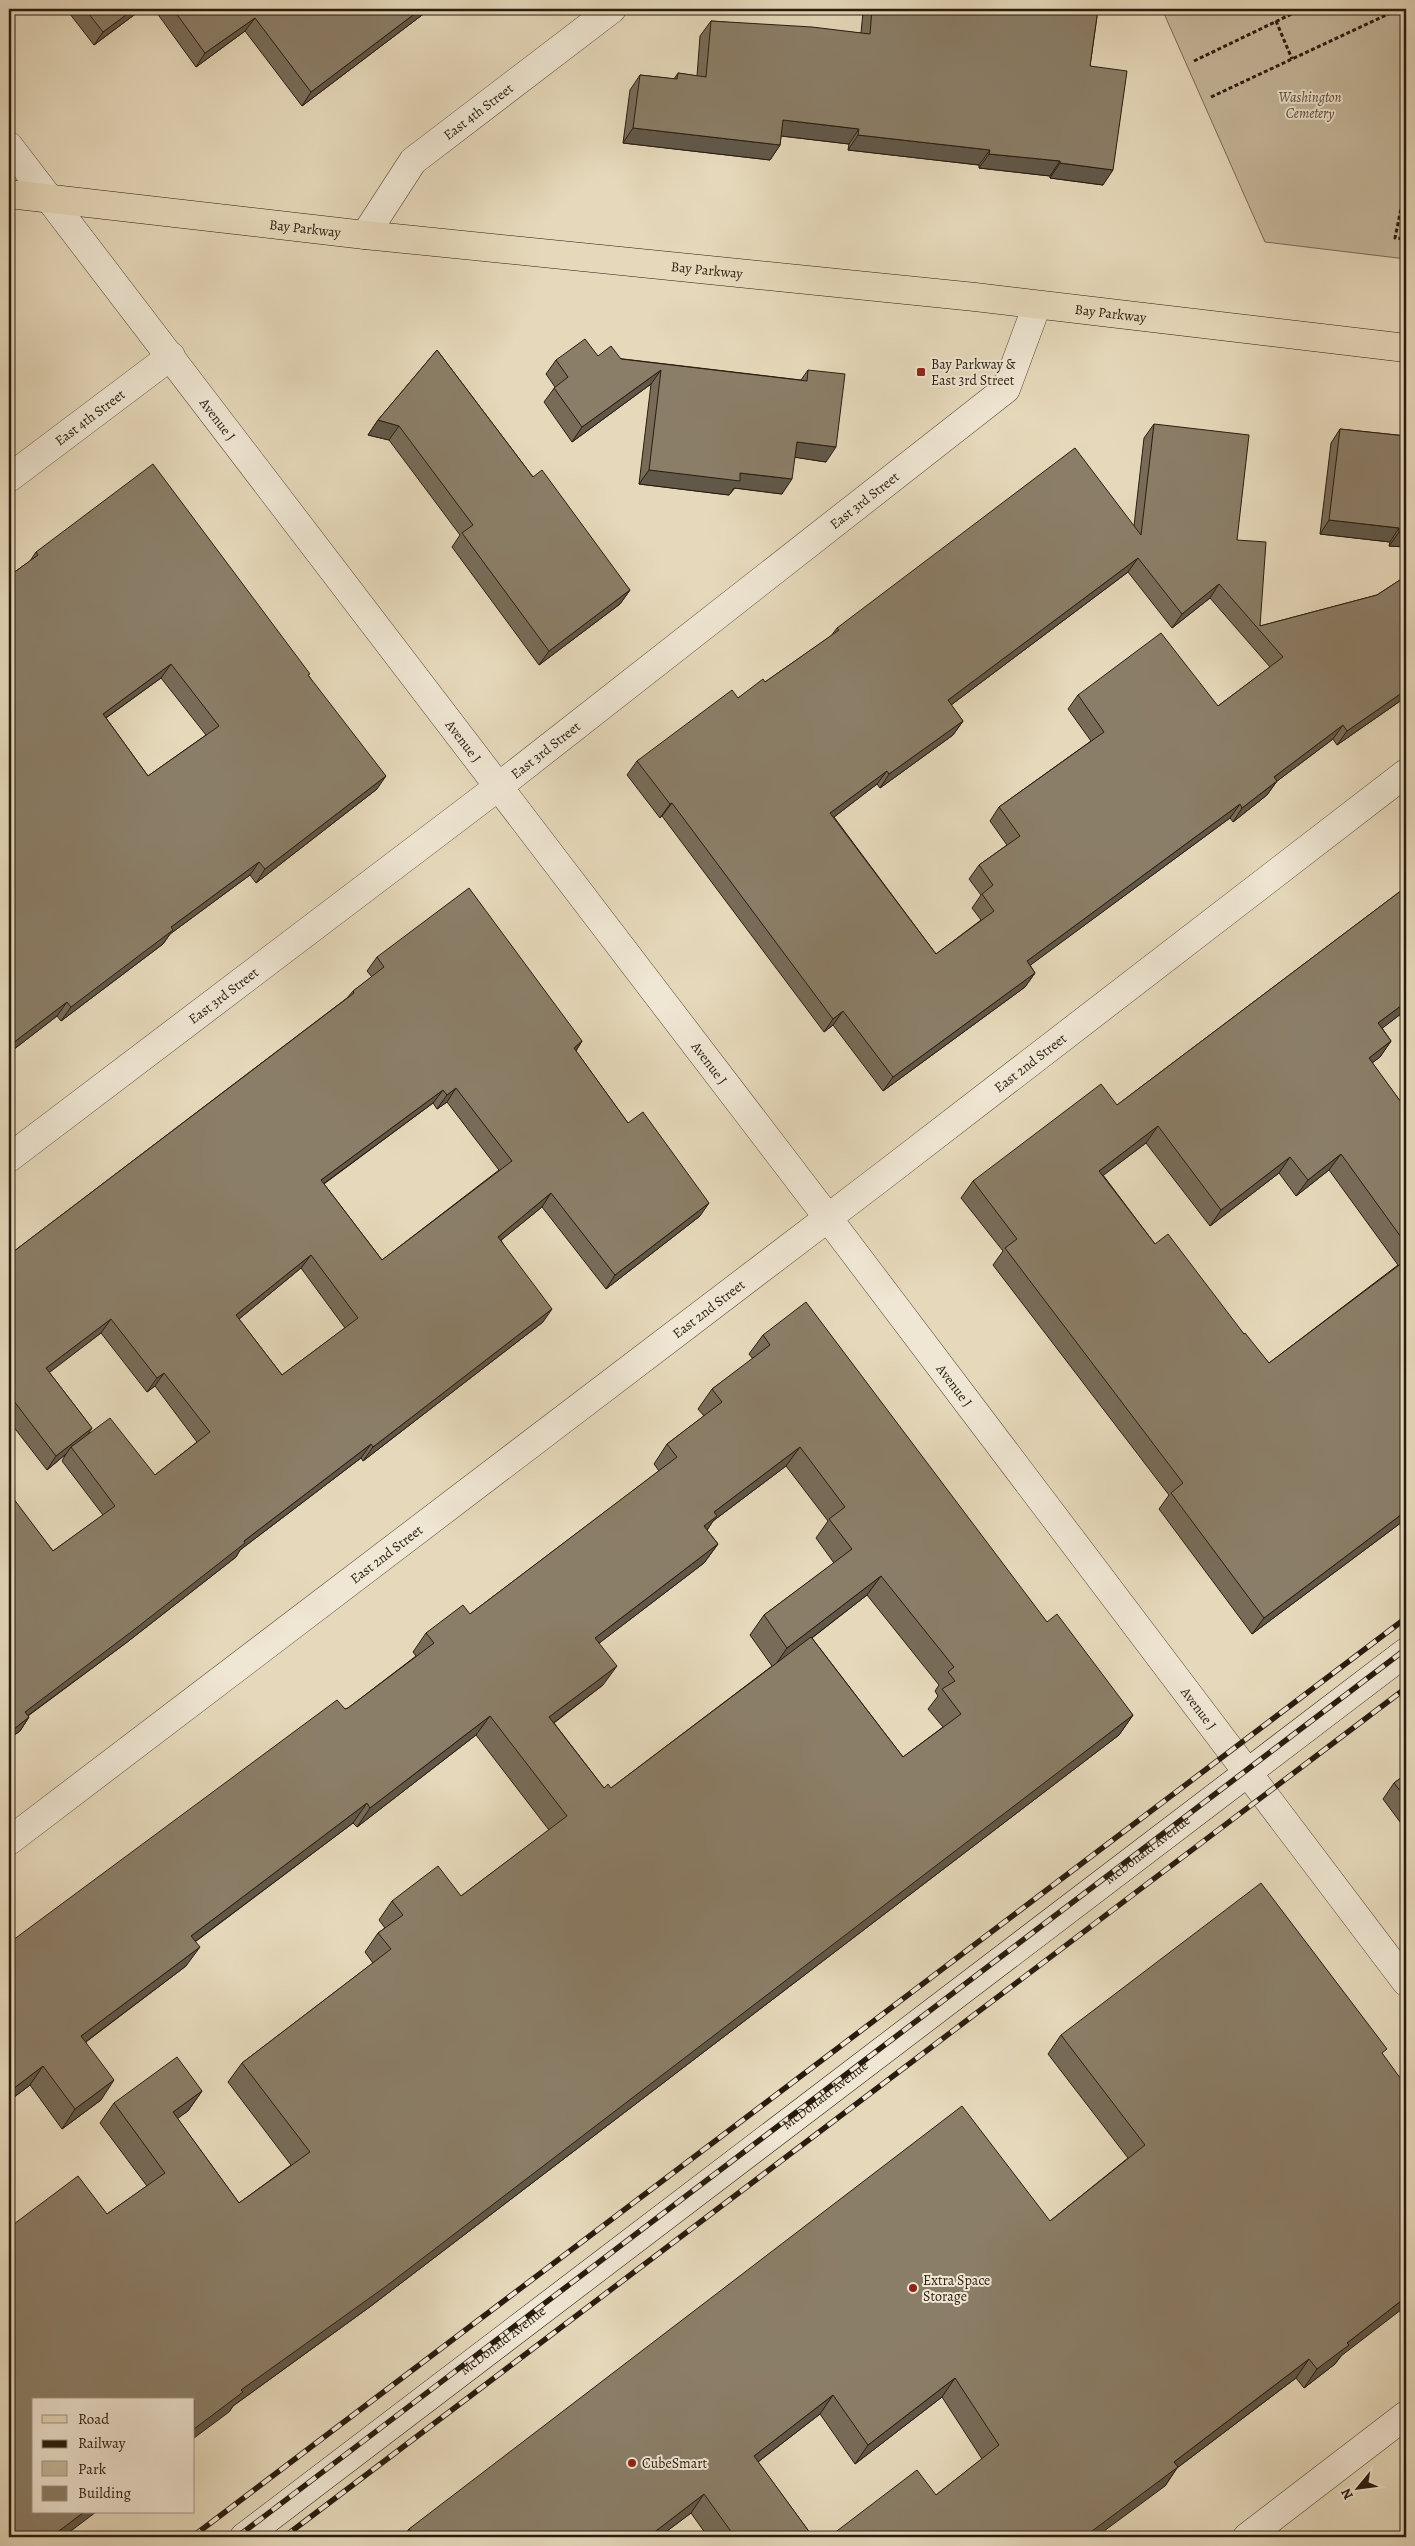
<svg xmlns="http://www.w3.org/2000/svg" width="1415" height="2546" viewBox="0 0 1415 2546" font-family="Alegreya,serif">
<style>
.green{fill:#c6b99e;stroke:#786a56}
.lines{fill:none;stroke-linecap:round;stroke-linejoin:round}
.minor-casing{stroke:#584b3a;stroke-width:29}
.secondary-casing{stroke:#291c0f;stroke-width:29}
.primary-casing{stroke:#291c0f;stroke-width:29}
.path{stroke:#291c0f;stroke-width:3;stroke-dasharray:4 2.5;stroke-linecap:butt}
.minor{stroke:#efe6d3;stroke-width:28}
.secondary{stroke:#efe6d3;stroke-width:28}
.primary{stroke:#e6d9bb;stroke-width:28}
.rail-casing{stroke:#291c0f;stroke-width:5.5}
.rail{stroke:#efe6d3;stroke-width:4;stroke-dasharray:11;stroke-linecap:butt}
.wall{fill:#786c59;stroke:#291c0f;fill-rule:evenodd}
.shaded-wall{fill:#615849;stroke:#291c0f}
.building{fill:#8b7e68;stroke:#291c0f;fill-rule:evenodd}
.poi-dot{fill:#8f2418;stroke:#efe6d3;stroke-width:2}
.labels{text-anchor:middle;stroke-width:4;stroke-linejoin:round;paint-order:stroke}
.park-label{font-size:14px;font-style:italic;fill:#584b3a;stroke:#efe6d3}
.street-label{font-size:14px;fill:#291c0f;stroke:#efe6d3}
.poi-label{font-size:14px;fill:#291c0f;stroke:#efe6d3;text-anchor:start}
</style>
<rect width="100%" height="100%" fill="#e6d9bb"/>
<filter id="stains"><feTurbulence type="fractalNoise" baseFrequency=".004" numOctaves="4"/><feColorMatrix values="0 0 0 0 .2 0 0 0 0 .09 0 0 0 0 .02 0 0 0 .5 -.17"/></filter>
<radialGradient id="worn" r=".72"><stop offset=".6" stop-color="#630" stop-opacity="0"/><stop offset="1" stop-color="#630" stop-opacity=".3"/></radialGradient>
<path class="green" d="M1162,9H1406V259L1265,242Z"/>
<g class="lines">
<defs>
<g id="minor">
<path id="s1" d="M9,146L828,1218L1406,1982"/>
<path id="s2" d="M365,235L413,161L612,9"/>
<path id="s3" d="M9,478L171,356"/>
<path id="s4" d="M9,1158L498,787L1006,389L1037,305"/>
<path id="s5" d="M9,1841L879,1179L1406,773"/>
<path d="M1247,2537L1406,2415"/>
</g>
<g id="secondary">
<path id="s6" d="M244,2537L1406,1652"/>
</g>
<g id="primary">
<path id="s7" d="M9,194L365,235L975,297L1406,348"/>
</g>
</defs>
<use href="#minor" class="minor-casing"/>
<use href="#secondary" class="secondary-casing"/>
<use href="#primary" class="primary-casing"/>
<path class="path" d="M1276,21L1292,59
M1194,61L1302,9
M1211,97L1399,9L1406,25
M1406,184L1395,238L1406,239"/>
<use href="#minor" class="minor"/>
<use href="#secondary" class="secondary"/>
<use href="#primary" class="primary"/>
<defs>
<path id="rail" d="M192,2537L1406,1618
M237,2537L1406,1649
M284,2537L1406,1688"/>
</defs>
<use href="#rail" class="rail-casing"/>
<use href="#rail" class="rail"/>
</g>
<path class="wall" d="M66,9H142L94,45Z
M154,9H430L302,106L245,31L196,67Z
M865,9H1098L1090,66L1103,185L1050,178V176L979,168V165L848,150L849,144L781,136L780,145L770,160L623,143L630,90L640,75L674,79L678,73L697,76L700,36L711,21L861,33L863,12Z
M437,350L533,477L630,590L620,604L539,665L452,547L460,535L389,440L368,435L378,420Z
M598,356L801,380L808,370L826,462L795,457L782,494L735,488L729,495L639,484L651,384L572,442L544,402L555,387L546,374L556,360Z
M1154,424L1237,540L1260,626L1377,595L1406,576V697L1337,745L1333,739L1277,781L1267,795L1233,822L1230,818L1030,965L1035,973L1025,987L883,1091L833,1025L824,1032L662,816L660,818L627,775L637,761L738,698L765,682L831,636L837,628L1134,526L1144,438ZM1128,572L1172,628L1210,598L1270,667L1218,706L1078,695L1068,709L1091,741L999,807L990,821L1007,845L979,865L969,879L981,895L972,908L981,920L936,954L834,817L877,784L880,788L953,735L963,721L951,705Z
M1340,429L1406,436V547L1389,546L1390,542L1320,534L1331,443Z
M36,552L309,676L377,789L256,883L250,875L170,934L163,944L61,1021L57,1016L9,1053V576L30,561ZM161,678L206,735L148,776L106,718Z
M1406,887V1010L1382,1028L1391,1041L1380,1057L1372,1063L1406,1109V1519L1252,1634L1159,1509L1169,1495L993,1265L1003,1251L961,1198L973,1181L1117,1105ZM1146,1143L1210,1226L1279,1173L1296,1196L1329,1170L1398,1265L1269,1363L1244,1334L1155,1244L1103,1175Z
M377,957L582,1041L576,1051L628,1123L700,1216L606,1289L542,1207L501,1240L543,1322L363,1461L361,1458L240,1550L236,1557L126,1643L28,1716L29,1717L20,1731L9,1739V1495L53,1551L103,1515L62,1461L66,1454L47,1470L9,1421V1255L347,998L353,991L372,977L367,971ZM447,1102L499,1170L382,1260L324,1184L433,1103L437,1109ZM301,1268L345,1328L282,1375L239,1319ZM101,1333L147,1392L155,1386L197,1442L155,1475L87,1435L92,1428L49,1372Z
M763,1335L1047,1622L1133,1715L1119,1735L371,2306L233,2406L229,2412L14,2224L107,2214L147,2186L100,2123L114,2103L202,2091L188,2111L177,2118L239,2203L291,2165L228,2082L242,2063L373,1963L365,1952L378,1933L385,1928L379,1920L392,1901L461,1896L549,1830L476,1735L357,1827L353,1823L195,1942L186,1966L86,2042L101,2100L62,2129L30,2085L9,2101L345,1709L348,1708L416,1656L413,1652L426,1633L470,1614L659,1471L654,1464L667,1444L704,1416L698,1409L712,1389L753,1359L749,1354ZM786,1466L828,1521L816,1538L834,1563L764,1615L750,1635L772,1666L611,1788H604L554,1723L603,1685L599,1643L704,1563L718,1544L707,1530L713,1521ZM867,1595L939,1685L935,1691L938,1696L928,1709L943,1727L903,1757L812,1638Z
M1406,1774V1830L1383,1799L1394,1783Z
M1061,2035L1383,2055L1341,2356L1335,2364L1304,2388L1296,2378L1177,2468L1165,2486L936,2495L982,2459L942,2397L855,2464L820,2414L758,2462L813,2537H708L691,2513L659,2537H403L409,2529L1050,2221L1128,2158L1048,2054Z"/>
<path class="shaded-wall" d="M134,9H142L94,45L103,32Z
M421,9H430L302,106L311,92Z
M255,18L245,31L196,67L205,53Z
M783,120L859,129L849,144L773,135Z
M633,128L780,145L770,160L623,143Z
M858,135L990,150L979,165L848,150Z
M989,154L1060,161L1050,176L979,168Z
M1060,163L1113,170L1103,185L1050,178Z
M661,370L651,384L572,442L582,427Z
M378,420L399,426L389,440L368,435Z
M797,442L836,447L826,462L786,456Z
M649,470L740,473L792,479L782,494L734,488L729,495L639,484Z
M1329,520L1399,528L1390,542L1320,534Z
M1399,532L1406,533V547L1389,546Z
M1138,558L1128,572L939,714L948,700Z
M1219,584L1210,598L1172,628L1182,614Z
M630,590L620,604L539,665L549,651Z
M171,664L161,678L93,727L103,714Z
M1406,690V697L1337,745L1347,731Z
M963,721L953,735L880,788L889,774Z
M1343,725L1333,739L1264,791L1274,777Z
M887,771L877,784L821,827L830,813Z
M386,776L377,789L256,883L265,869Z
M1277,781L1267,795L1233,822L1242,808Z
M672,803L662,816L660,818L670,804Z
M1240,804L1230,818L1017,975L1027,961Z
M259,862L250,875L170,934L163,944L61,1021L71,1007L171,927Z
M1035,973L1025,987L883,1091L893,1077Z
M67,1002L57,1016L9,1053V1046Z
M1406,1002V1010L1367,1040L1378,1023Z
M843,1011L833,1025L824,1032L833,1019Z
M582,1041L573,1055L574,1048Z
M1391,1041L1380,1057L1357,1074L1369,1058Z
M456,1088L447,1102L437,1109L447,1095Z
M443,1090L433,1103L311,1193L321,1180Z
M1158,1126L1146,1143L1088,1187L1099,1171Z
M1341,1154L1329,1170L1296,1196L1308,1180Z
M1290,1157L1279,1173L1210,1226L1221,1210Z
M551,1193L542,1207L489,1250L498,1237Z
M709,1203L700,1216L606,1289L615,1275Z
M311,1255L301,1268L227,1329L236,1315Z
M552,1309L543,1322L363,1461L373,1447Z
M111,1319L101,1333L37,1382L46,1368Z
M164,1373L155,1386L147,1392L157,1378Z
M92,1428L83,1442L71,1447L66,1454L47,1470L56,1456Z
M371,1444L361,1458L240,1550L236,1557L126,1643L15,1725L25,1712L244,1541Z
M800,1447L786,1466L713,1521L704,1535L691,1545L714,1512Z
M1406,1511V1519L1252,1634L1264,1618Z
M718,1544L704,1563L581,1657L595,1638Z
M881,1576L867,1595L774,1667L787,1648Z
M617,1666L603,1685L536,1736L549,1717Z
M1133,1715L1119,1735L371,2306L233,2406L229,2412L194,2438V2429L241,2390Z
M490,1716L476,1735L357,1827L370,1808Z
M29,1717L20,1731L9,1739V1733Z
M367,1803L353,1823L177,1955L191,1936Z
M200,1947L186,1966L68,2055L81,2036Z
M43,2066L30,2085L9,2101V2092Z
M114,2080L101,2100L62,2129L75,2109Z
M202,2091L188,2111L159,2132L173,2112Z
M1406,2297V2306L1341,2356L1335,2364L1304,2388L1317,2369L1347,2343Z
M1309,2359L1296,2378L1177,2468L1165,2486L1096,2537H1084L1174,2462Z
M955,2378L942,2397L855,2464L868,2445Z
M833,2395L820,2414L741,2475L754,2456Z
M704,2494L691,2513L659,2537H648Z
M84,2512H96L63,2537H51Z"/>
<path class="building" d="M85,9H134L103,32Z
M173,9H421L311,92L255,18L205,53Z
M872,9H1098L1090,66L1127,71L1113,170L1060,163V161L989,154L990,150L858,135L859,129L783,120L780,145L633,128L640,75L677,79L678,73L706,77L711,21L812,27L870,34Z
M585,339L598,356L611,346L621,359L807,381L808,370L845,374L836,447L797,442L792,479L740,473V481L649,470L661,370L582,427L554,388L568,377L556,360Z
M437,350L533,477L542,470L630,590L549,651L462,533L473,525L399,426L378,420Z
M1154,424L1249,435L1237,540L1266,542L1260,626L1377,595L1406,576V690L1347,731L1343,725L1274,777L1277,781L1242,808L1240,804L1027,961L1035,973L893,1077L843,1011L833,1019L672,803L670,804L637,761L732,690L738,698L763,679L765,682L839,630L837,628L1075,448L1141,535ZM1138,558L1182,614L1219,584L1283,657L1218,706L1161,633L1078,695L1104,732L999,807L1020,836L979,865L993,885L982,894L994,911L936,954L830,813L887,771L889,774L963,721L948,700Z
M1340,429L1406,436V533L1399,532V528L1329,520Z
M153,464L310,674L308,675L386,776L265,869L259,862L171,927L173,930L71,1007L67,1002L9,1046V576L38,555L36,552ZM171,664L219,726L148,776L103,714Z
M1406,887V1002L1378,1023L1391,1041L1369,1058L1406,1109V1244L1341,1154L1308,1180L1290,1157L1221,1210L1158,1126L1099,1171L1155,1244L1168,1234L1244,1334L1245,1333L1269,1363L1406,1260V1511L1264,1618L1171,1493L1183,1483L1005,1248L1017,1239L973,1181L1101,1084L1117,1105Z
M469,888L582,1041L574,1048L628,1123L643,1112L709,1203L615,1275L551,1193L498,1237L552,1309L373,1447L371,1444L244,1541L245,1543L135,1629L25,1712L29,1717L9,1733V1495L10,1494L53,1551L115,1506L71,1447L110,1418L155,1475L210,1432L164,1373L157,1378L111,1319L46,1368L92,1428L56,1456L10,1396H9V1255L354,993L353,991L384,967L377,957ZM456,1088L512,1161L382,1260L321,1180L443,1090L447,1095ZM311,1255L358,1318L282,1375L236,1315Z
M806,1302L1047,1622L1057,1614L1133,1715L385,2287L241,2390L243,2392L194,2429V2400H34V2512H84L51,2537H9V2217L14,2224L78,2176L107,2214L165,2173L114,2103L177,2057L202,2091L173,2112L239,2203L310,2152L242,2063L391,1949L378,1933L403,1915L392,1901L438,1866L461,1896L567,1816L490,1716L370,1808L367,1803L191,1936L200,1947L81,2036L114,2080L75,2109L43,2066L9,2092V1943L337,1700L345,1709L348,1708L434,1643L426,1633L463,1605L470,1614L677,1457L667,1444L722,1402L712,1389L770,1345L763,1335ZM800,1447L845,1507L829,1519L852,1549L764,1615L787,1648L881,1576L954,1667L948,1672L955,1681L942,1689L961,1714L903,1757L811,1637L611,1788L608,1784L604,1788L549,1717L617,1666L595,1638L718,1544L704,1526L717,1516L714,1512Z
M1406,1774V1798L1394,1783Z
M1261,1883L1387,2049L1382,2053L1406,2086V2297L1347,2343L1349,2345L1317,2369L1309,2359L1174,2462L1178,2467L1084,2537H829L917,2470L936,2495L999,2445L955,2378L868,2445L833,2395L754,2456L813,2537H735L704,2494L648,2537H415L409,2529L962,2106L1050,2221L1145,2145L1061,2035Z"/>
<g class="poi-dot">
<rect x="916" y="367" width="10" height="10" rx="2.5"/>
<circle cx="913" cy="2288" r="5"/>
<circle cx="632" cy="2463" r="5"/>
</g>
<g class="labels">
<g class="park-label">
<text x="1310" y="102">Washington<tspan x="1310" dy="16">Cemetery</tspan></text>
</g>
<g class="street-label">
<text dy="5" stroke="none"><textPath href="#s2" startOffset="170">East 4th Street</textPath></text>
<text dy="5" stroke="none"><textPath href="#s7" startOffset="298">Bay Parkway</textPath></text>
<text dy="5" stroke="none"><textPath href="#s7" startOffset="702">Bay Parkway</textPath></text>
<text dy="5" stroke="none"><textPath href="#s7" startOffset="1108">Bay Parkway</textPath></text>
<text dy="5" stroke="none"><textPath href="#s3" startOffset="101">East 4th Street</textPath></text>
<text dy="5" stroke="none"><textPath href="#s1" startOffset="344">Avenue J</textPath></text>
<text dy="5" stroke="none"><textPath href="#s4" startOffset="1079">East 3rd Street</textPath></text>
<text dy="5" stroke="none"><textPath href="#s1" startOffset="749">Avenue J</textPath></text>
<text dy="5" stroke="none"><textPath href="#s4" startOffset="674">East 3rd Street</textPath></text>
<text dy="5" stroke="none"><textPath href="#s4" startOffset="269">East 3rd Street</textPath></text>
<text dy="5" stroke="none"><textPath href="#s1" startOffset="1154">Avenue J</textPath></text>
<text dy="5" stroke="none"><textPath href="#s5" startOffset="1284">East 2nd Street</textPath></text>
<text dy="5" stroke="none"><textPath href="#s5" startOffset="879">East 2nd Street</textPath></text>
<text dy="5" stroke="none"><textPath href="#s1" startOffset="1559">Avenue J</textPath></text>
<text dy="5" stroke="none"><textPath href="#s5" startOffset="474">East 2nd Street</textPath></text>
<text dy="5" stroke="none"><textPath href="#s1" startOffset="1964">Avenue J</textPath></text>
<text dy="5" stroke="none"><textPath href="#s6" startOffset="1135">McDonald Avenue</textPath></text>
<text dy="5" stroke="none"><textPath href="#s6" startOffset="730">McDonald Avenue</textPath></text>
<text dy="5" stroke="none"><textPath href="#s6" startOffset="325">McDonald Avenue</textPath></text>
</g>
<g class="poi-label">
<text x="931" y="369">Bay Parkway &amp;<tspan x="931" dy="16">East 3rd Street</tspan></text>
<text x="923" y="2285">Extra Space<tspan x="923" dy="16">Storage</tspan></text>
<text x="642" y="2468">CubeSmart</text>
</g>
</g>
<rect width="1415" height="2546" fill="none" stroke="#e6d9bb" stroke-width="30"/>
<rect x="10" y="10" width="1395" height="2526" fill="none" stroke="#291c0f" stroke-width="2.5"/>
<rect x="15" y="15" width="1385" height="2516" fill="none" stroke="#291c0f"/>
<rect x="32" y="2398" width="162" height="115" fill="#efe6d3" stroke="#a09585"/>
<rect x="42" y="2415" width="25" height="8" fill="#e6d9bb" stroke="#a09585"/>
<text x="78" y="2424" font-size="15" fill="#291c0f">Road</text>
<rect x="42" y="2440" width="25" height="8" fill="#291c0f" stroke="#a09585"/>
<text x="78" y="2448" font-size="15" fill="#291c0f">Railway</text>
<rect x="42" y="2461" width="25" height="15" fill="#c6b99e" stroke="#a09585"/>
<text x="78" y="2474" font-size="15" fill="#291c0f">Park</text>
<rect x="42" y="2486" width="25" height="15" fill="#8b7e68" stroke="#a09585"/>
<text x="78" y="2498" font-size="15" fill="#291c0f">Building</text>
<g transform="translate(1358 2488) rotate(241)" stroke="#efe6d3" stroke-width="4" paint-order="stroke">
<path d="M0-4L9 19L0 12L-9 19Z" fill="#291c0f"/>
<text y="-8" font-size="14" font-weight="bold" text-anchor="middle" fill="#291c0f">N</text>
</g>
<rect width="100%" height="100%" filter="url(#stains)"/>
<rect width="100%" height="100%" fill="url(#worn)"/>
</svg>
